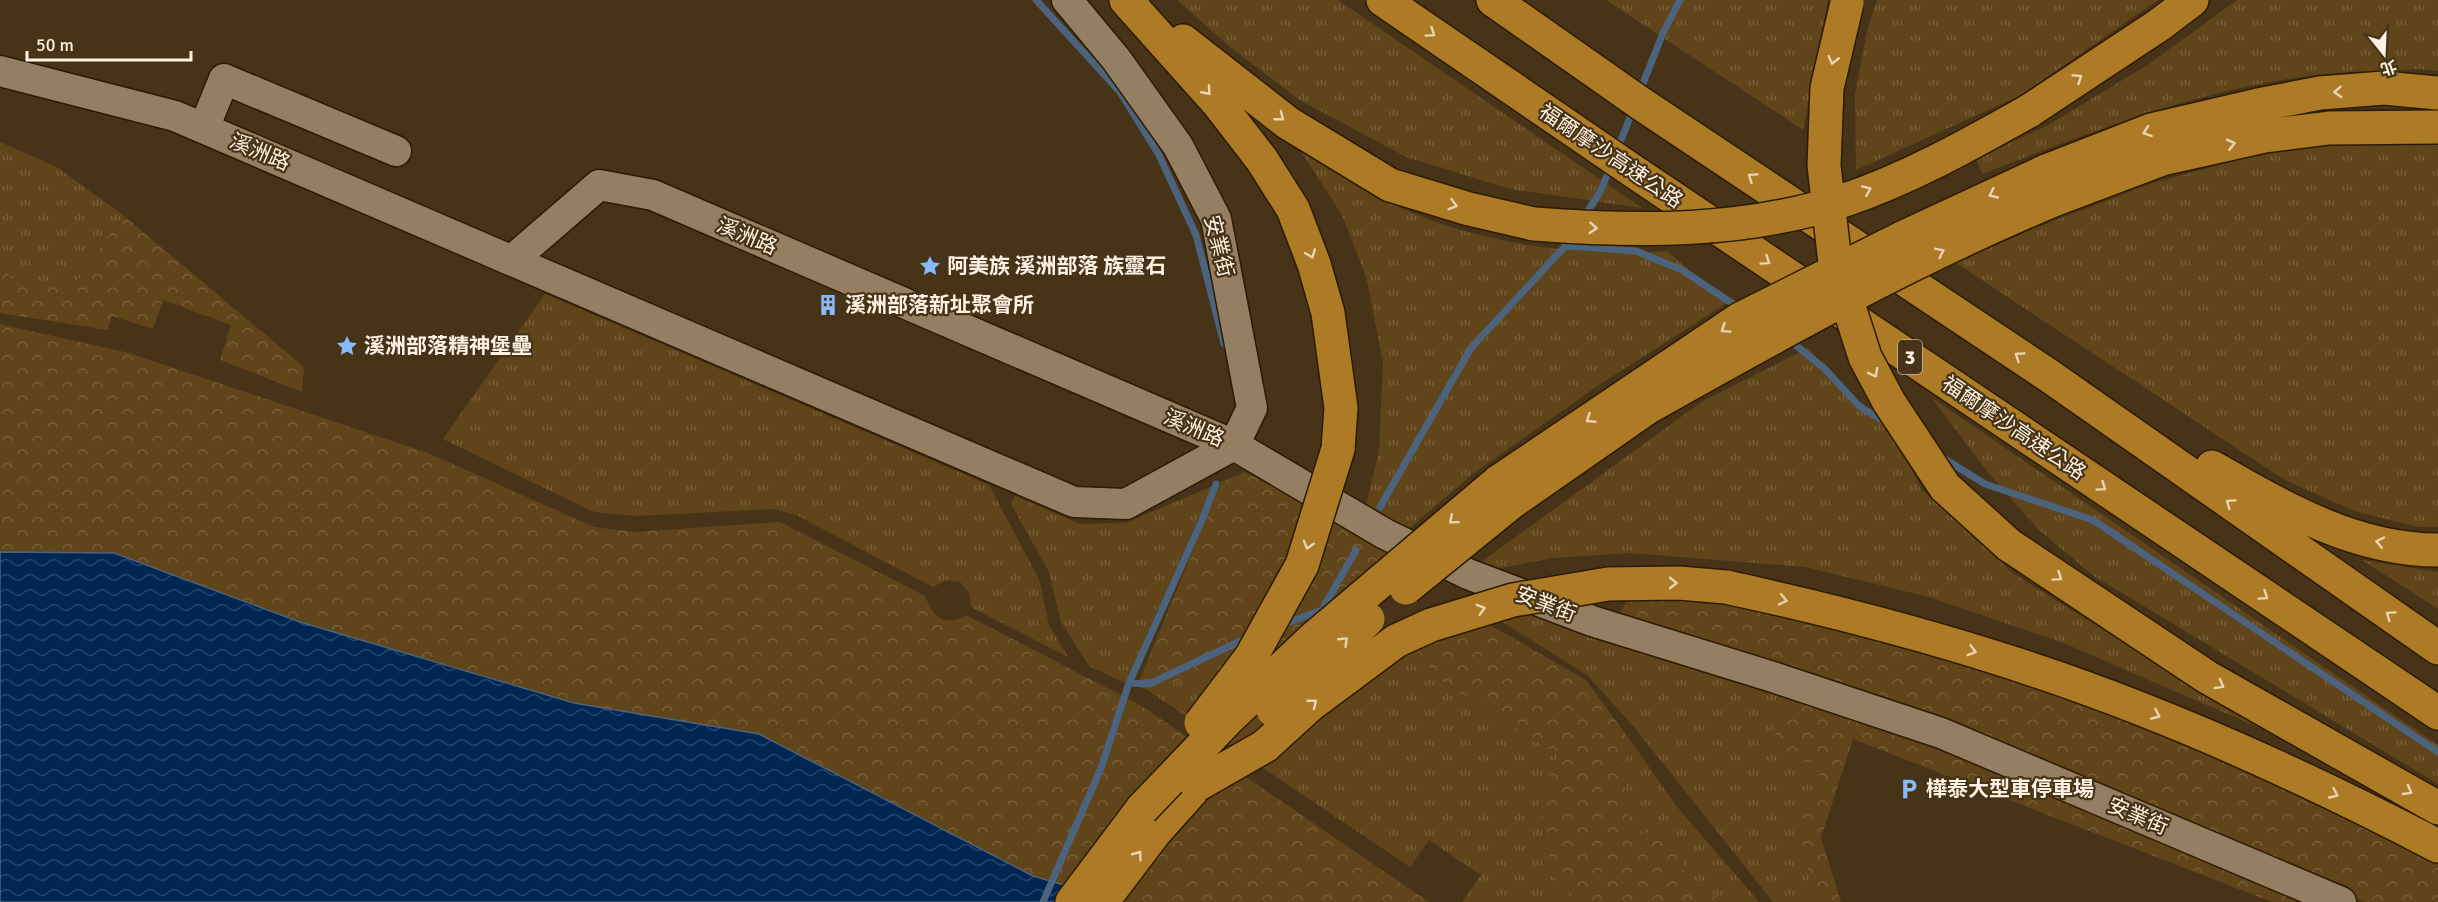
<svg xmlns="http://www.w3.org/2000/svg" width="2438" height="902" viewBox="0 0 2438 902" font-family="Signika,'Noto Sans TC',sans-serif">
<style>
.grass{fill:url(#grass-tufts)}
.forest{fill:url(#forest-crowns)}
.water{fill:url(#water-waves);stroke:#4c637d;stroke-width:1.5}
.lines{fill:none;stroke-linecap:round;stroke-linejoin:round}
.stream{stroke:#4c637d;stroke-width:7}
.minor-casing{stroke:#2c1b00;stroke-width:33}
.highway-casing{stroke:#2c1b00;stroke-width:36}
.minor{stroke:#957f62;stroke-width:30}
.highway{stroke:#ad7a26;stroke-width:33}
.highway-bridge-casing{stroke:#2c1b00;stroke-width:36;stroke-linecap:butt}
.highway-bridge{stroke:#ad7a26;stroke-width:33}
.oneway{stroke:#ead4b3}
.labels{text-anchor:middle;stroke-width:4.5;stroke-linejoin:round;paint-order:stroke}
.shield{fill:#473418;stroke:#c7b9a5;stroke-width:1.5}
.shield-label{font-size:20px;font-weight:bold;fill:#fef2e2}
.street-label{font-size:21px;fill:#fef2e2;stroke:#473418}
.poi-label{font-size:21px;font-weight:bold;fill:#fef2e2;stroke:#473418;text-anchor:start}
</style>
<defs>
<pattern id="grass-tufts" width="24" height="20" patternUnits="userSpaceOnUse" patternTransform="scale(1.5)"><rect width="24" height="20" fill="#60441a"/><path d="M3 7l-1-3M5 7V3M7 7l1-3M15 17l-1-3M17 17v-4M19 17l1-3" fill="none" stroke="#785f3b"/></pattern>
<pattern id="forest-crowns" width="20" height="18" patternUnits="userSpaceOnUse" patternTransform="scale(1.5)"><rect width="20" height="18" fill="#60441a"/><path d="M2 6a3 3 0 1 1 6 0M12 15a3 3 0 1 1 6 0" fill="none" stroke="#785f3b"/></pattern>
<pattern id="water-waves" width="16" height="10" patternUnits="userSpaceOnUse" patternTransform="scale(1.5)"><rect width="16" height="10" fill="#002652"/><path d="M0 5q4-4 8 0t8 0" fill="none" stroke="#26466b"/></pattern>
</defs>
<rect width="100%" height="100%" fill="#473418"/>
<path class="grass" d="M1177,0H1338L1642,208L1510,189L1406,157L1298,99L1229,46Z
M1606,0H1828L1803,130Z
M1877,0H2158L2021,95L1856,170L1855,95L1867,31Z
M2237,0H2438V71C2416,67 2392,71 2369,71C2231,76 2109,125 1982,174L1976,159L2048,125L2149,64Z
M0,142L55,166L123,215L73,288L10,278L0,258Z
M2357,143H2438V527H2419L2354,511L2285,480L1956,263L2033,229L2153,183L2264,153Z
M1300,150C1330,167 1360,187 1391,203C1470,243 1580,258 1667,251L1727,303L1599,385L1474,473L1329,598L1357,542L1379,452L1383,362L1366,276L1342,215Z
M545,294L989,485L1039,579L1049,625L1068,657L971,607L969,593L960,582L946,580L933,587L796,515L774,509L636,516L594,512L443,439Z
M1808,348L1856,406L1882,424L1902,450L1921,489L2014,574L2262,729L2066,644L1929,597L1805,567L1630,553L1552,558L1486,571L1451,584L1703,401Z
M1931,397L2438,745V784L2094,576L2038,529L1987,471Z
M1213,486L1125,683L1089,666L1061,622L1049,572L1011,504L1015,496L1080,524L1125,523Z
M2362,560L2438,572V609Z
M1530,601L1794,695L1827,757L1798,832L1816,902H1773L1635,728L1587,675L1488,613Z
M1414,647L1440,680L1558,755L1539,804L1552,875L1580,902H1462L1481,875L1429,840L1410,867L1147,690L1231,667Z
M1635,747L1678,808L1759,902H1719L1717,896L1684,880L1682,843L1652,827L1630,843L1623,761Z"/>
<path class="forest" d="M123,215L304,367L302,392L220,360L231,325L163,300L153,329L112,316L108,330L0,313V258L10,278L73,288Z
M0,324L129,353L428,453L594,527L634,532L780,522L925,596C933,617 944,628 966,615L1142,706L1429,902H1123L1033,876L759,734L574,703L300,622L114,553L0,552Z
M1245,472L1397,552L1261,677L1231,667L1147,690L1137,686L1221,482Z
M1632,591L1792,606L2127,711L2438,856V902H2365L1953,726L1618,616Z
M1478,618L1586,680L1635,747L1623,761L1630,842L1651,827L1682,843L1684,880L1717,896L1719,902H1580L1552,875L1539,804L1558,755L1440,680L1414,647Z
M1794,695L1953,747L2318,902H2272L1853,739L1821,838L1841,902H1816L1798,832L1826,758L1783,766L1774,727Z"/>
<path class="water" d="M0,552L114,553L300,622L574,703L759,734L1033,876L1123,902H0Z"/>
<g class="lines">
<path class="stream" d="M1036,0L1120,92L1159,155L1196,235L1224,344
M1640,91L1663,33L1680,0
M1617,150L1633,110
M1584,217L1600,192L1611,166
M1565,246L1636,251L1682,270L1739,308
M1789,340L1824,368L1859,406L1887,423
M1940,456L1985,484L2093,520L2438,752
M1380,507L1471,348L1567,244
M1282,625L1322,610L1356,550
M1129,683L1149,684L1249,637
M1043,902L1101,768L1129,683L1202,520L1216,484"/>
<defs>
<path id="minor" d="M1067,0L1116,59L1178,146L1216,219L1252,408L1234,445L1385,534L1468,574L1592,621L1776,678L1941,733L2341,902
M0,71L175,116L1074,502L1126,504L1234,445
M204,128L224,79L396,151
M512,260L599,185L653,195L1234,445"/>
<path id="highway" d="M1126,0L1218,103L1262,160L1293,209L1314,264L1328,313L1341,408L1338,449
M1383,0L1633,171L2438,713
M1493,0L1640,103L2048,375L2438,648
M1183,41L1288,123L1390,185L1469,209L1534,224
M2029,111L2159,25L2192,0
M2046,171L2151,130L2258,105L2320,93L2384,88L2438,93
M2056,199L2162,159L2265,136L2329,128L2438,127
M2212,467C2282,507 2354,550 2438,550
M1498,482L1639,387
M1512,502L1647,408
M2009,545L2207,677L2438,808
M1726,587C1865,617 2004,655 2136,707C2239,747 2340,795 2438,846
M1072,902L1142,809
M1102,902L1155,832L1197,785"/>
</defs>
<use href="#minor" class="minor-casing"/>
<use href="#highway" class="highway-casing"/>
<use href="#minor" class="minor"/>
<use href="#highway" class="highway"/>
<defs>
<path id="highway-bridge" d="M1847,3L1827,88L1824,165L1835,263L1865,357L1889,402L1945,487L2009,545
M1534,224C1639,232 1744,233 1845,200C1910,178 1970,144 2029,111
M1639,387L1740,319L1902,238L2046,171
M1647,408C1780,333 1914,258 2056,199
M1406,588L1512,502
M1273,710L1368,619
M1201,723L1251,657L1302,565L1338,449
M1197,785L1265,746L1310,705L1396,641L1431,625L1513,600L1608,584L1679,583L1726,587
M1142,809L1227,720L1315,637L1498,482"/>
</defs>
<use href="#highway-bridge" class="highway-bridge-casing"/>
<use href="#highway-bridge" class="highway-bridge"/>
</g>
<defs><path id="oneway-chevron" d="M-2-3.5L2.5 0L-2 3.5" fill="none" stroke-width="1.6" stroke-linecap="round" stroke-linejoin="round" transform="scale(1.5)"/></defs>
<g class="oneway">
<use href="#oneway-chevron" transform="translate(1431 33) rotate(34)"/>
<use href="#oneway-chevron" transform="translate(1833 60) rotate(103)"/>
<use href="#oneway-chevron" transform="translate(2078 78) rotate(-34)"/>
<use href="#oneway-chevron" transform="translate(1207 91) rotate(48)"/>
<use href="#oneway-chevron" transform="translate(2338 92) rotate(176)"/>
<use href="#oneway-chevron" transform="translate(1280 117) rotate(38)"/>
<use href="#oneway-chevron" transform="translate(2147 132) rotate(161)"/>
<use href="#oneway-chevron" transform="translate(2231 144) rotate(-13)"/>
<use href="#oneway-chevron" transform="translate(1752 177) rotate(-146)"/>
<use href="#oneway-chevron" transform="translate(1867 190) rotate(-23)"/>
<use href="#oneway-chevron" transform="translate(1993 194) rotate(155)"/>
<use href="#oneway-chevron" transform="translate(1453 205) rotate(16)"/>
<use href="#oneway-chevron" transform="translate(1593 228) rotate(4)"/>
<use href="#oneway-chevron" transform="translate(1940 252) rotate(-26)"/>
<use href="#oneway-chevron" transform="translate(1311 254) rotate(69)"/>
<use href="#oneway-chevron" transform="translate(1766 261) rotate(34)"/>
<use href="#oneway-chevron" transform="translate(1725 329) rotate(146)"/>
<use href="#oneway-chevron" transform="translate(2019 356) rotate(-146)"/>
<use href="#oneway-chevron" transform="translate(1874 373) rotate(62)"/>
<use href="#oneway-chevron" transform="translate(1590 419) rotate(147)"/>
<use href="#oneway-chevron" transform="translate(2102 487) rotate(34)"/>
<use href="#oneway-chevron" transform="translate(2230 503) rotate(-145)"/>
<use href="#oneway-chevron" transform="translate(1453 520) rotate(140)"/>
<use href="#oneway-chevron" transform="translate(2380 542) rotate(-168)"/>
<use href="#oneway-chevron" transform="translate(1308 545) rotate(107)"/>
<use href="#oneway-chevron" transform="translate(2058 577) rotate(34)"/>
<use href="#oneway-chevron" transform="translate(1673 583) rotate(1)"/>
<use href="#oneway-chevron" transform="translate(2264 596) rotate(34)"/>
<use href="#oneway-chevron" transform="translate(1783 600) rotate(12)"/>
<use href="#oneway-chevron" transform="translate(1481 609) rotate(-16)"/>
<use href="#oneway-chevron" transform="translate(2390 615) rotate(-145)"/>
<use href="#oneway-chevron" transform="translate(1344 641) rotate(-44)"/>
<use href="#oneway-chevron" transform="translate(1972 651) rotate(16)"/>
<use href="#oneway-chevron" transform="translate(2220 685) rotate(30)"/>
<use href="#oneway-chevron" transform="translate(1313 703) rotate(-39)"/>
<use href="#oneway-chevron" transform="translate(2156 715) rotate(23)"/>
<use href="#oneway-chevron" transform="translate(2408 791) rotate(30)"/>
<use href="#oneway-chevron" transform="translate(2334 794) rotate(25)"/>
<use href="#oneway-chevron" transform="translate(1138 855) rotate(-53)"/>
</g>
<defs>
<symbol id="sight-bare" viewBox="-9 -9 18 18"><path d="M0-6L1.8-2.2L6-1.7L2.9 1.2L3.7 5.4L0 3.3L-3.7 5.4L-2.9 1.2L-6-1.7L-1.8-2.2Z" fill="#87bbfc" stroke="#473418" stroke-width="2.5" paint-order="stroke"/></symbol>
<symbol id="building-bare" viewBox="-9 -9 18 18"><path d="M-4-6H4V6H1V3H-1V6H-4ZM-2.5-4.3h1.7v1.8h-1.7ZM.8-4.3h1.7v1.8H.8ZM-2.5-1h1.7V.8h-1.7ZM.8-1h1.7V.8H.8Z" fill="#87bbfc" stroke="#473418" stroke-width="2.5" paint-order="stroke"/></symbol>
<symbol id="parking-bare" viewBox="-9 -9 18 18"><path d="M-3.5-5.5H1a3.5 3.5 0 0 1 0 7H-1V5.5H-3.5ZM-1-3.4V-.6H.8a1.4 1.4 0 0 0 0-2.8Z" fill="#87bbfc" stroke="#473418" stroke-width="2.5" paint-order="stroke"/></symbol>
</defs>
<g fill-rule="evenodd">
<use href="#sight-bare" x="915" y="251" width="30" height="30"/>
<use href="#building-bare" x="813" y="290" width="30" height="30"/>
<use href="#sight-bare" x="332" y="331" width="30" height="30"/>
<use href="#parking-bare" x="1894" y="774" width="30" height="30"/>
</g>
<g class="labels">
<rect class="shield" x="1898" y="340" width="24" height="34" rx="4.5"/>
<g class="shield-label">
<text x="1910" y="364">3</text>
</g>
<g class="street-label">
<text transform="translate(260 152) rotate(23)" y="7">溪洲路</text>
<text transform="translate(1611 156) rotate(34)" y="7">福爾摩沙高速公路</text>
<text transform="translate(747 236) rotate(23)" y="7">溪洲路</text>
<text transform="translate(1219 246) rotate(76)" y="7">安業街</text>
<text transform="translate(1194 428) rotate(23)" y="7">溪洲路</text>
<text transform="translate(2014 428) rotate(34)" y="7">福爾摩沙高速公路</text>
<text transform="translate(1546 604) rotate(21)" y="7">安業街</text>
<text transform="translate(2138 816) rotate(23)" y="7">安業街</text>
</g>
<g class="poi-label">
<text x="947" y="273">阿美族 溪洲部落 族靈石</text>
<text x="845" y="312">溪洲部落新址聚會所</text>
<text x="364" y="353">溪洲部落精神堡壘</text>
<text x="1926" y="796">樺泰大型車停車場</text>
</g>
</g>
<g transform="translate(2384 54) rotate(162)" stroke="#473418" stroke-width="4.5" paint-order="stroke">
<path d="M0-4.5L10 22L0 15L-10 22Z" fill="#fef2e2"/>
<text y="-9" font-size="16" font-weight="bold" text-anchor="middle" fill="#fef2e2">北</text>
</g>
<path d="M27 51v9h164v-9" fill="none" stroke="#fef2e2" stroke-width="3"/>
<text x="36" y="51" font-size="18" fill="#fef2e2" stroke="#473418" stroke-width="4.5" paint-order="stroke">50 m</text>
</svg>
